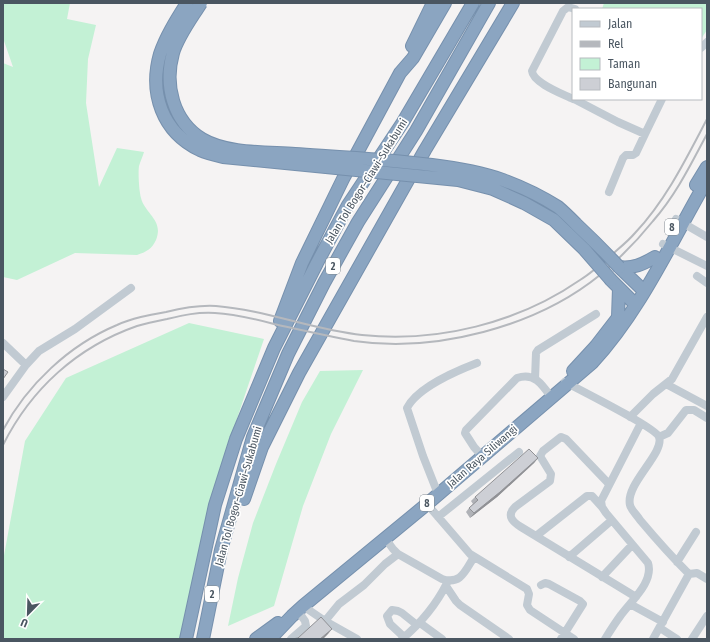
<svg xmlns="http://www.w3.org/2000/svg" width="710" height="642" viewBox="0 0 710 642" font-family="'Fira Sans Condensed',sans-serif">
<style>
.green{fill:#c3f1d5}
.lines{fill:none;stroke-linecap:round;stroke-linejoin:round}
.highway-casing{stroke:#7690ad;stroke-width:14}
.minor{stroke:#c1cad2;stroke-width:8}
.highway{stroke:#8ba5c1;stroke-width:12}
.rail{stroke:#b5b8bd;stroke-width:2}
.highway-bridge-casing{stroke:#7690ad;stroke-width:14;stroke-linecap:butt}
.highway-bridge{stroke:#8ba5c1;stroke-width:12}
.wall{fill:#b0b2b7}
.shaded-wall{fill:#909195}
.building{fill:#cdcfd5;stroke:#909195}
.labels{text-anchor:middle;stroke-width:3.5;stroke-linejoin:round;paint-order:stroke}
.shield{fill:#fff;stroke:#808990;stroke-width:1}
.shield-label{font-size:10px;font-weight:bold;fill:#4a5661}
.street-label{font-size:11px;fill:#4a5661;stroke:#fff}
</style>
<rect width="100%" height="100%" fill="#f5f3f3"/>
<path class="green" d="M3,3H70L67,19L96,25L88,59L86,103L99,187L117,148L144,152C143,156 140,162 139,166C138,173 139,191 141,198C145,214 164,220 156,240C152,249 146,252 137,255L75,253L17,280L3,277V63L13,67L3,38Z
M604,3H707V30L701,39V9H602Z
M189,323L264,339C246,392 227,445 213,499C201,545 190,592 181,639H3V561L25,441L66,378Z
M363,370L331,434L303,506L274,606L228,626L238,578L253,523L276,464L302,402L320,371Z"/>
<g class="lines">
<defs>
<path id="highway" d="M412,46L433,3
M696,185L707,167
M619,267C633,269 643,264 655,257
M619,267L644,291
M611,280L636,305
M618,317L619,288
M280,321L302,263L343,179L400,73L413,58L445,3
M573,371L596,346L620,315
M244,499L262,447L299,373L425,150L513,3
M186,639L215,505L236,439L274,348L317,263L348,205L403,122L473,3
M203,639L221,550L253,437L288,354L324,283L358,222L416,131L489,3
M256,639L278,623
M270,639L292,616L303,606L427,504L592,363C641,310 671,242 707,180"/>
</defs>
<use href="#highway" class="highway-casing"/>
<path class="minor" d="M701,48L707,42
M573,99C563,94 533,83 532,71L563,11L568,7L575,9
M574,99L618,122L645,134L662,99
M609,192L623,158L626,155H633L636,153L645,134
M676,219L707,237
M663,244L707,266
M697,276L707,283
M3,343L26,365
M535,379L536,353L538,350L596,314
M565,382C578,389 656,428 659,437C665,453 625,484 630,505C631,510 637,515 640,520C656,539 672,557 689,574L653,639
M666,384L707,406
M3,397L26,365L39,351L75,329L131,288
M630,417L653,394L672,379L707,317
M659,437L668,433L686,410H694L707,418
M482,456L474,447L465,433L466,430L517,378C534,372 542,384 551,397
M609,484L566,439L561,437L543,451L540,456L551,474L550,481L515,507C506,516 513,522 521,527L636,597
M438,494L423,456L407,408C417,388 456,371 477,363
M427,504L470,554L527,589L529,594L527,605L530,610L574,639
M438,517L519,452
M536,536L587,496H592L602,507
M385,538L393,549L398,554L442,579C461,585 465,571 474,557
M569,557L612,520
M677,562L696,532
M689,574L697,573L707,579
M602,577L632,545
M541,585L545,583L549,584L580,601L583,604L561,639
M446,586L456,601L460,605L509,639
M630,604L663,622
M303,606L325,621L357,639
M325,621L339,604L364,585L385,564L398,554
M420,623L442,639
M660,628L677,639
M404,637L390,624L387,616L392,610L398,611L402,613L417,625
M291,639L306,626L305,621L298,611
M402,639C421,623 436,605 447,583
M605,639C610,631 615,623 621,615C631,601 654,582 648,563L606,513L602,507L601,501L641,423
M692,639L707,616"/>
<use href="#highway" class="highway"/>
<path class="rail" d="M3,430C27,385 69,345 117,325C132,318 149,315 166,312C182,308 199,305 216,306C266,310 313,330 362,335C437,343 518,323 580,280C593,272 605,261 616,251C623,245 629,240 635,233C666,200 686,159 707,119
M3,445C31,389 77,347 137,326C147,323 157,321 167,319C184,315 197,312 215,313C235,314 255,319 274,324C301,330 327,336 354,341C435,353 536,327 600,275C619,259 637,241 653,221C676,195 691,164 707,134"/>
<defs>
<path id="highway-bridge" d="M187,3C177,19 166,36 160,54C149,93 162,132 200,150C207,153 215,155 223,157L458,180L493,189L524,203L554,220L584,249L611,280
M201,3C191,19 178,36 173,53C164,85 173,121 202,139C227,154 267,152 295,154C341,157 386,159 432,165C456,168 480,172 503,180C522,187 541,196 558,207C564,212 570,218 576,224C591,238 605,252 619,267"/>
</defs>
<use href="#highway-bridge" class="highway-bridge-casing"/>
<use href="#highway-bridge" class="highway-bridge"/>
</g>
<path class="wall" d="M538,458L534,463L497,497L470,518L466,512L469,508L473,504L471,501L475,497Z"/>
<path class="shaded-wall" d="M538,458L534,463L497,497L470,518L474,513Z
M332,629L328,634L323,639H320Z"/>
<path class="building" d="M3,369L8,372L3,379Z
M529,449L538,458L500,492L474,513L469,508L478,500L475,497Z
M321,617L332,629L320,639H292L298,638Z"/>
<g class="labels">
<g class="shield">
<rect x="665" y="219" width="14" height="16" rx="3"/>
<rect x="326" y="258" width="14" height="16" rx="3"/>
<rect x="420" y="495" width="14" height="16" rx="3"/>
<rect x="205" y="586" width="14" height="16" rx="3"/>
</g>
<g class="shield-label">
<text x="672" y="231">8</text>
<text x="333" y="270">2</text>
<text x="427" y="507">8</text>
<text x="212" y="598">2</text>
</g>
<g class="street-label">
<text transform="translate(366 181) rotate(-58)" y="4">Jalan Tol Bogor–Ciawi–Sukabumi</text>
<text transform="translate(482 456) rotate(-41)" y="4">Jalan Raya Siliwangi</text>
<text transform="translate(238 496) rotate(-74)" y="4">Jalan Tol Bogor–Ciawi–Sukabumi</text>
</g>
</g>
<rect width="710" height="642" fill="none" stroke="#4a5661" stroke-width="8"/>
<rect x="572" y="8" width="130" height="92" fill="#ffffff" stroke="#b7bbc0"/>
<rect x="580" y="21" width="20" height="6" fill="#c1cad2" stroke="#b7bbc0"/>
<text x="608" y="28" font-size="12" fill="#4a5661">Jalan</text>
<rect x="580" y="41" width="20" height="6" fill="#b5b8bd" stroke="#b7bbc0"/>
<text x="608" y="48" font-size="12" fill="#4a5661">Rel</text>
<rect x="580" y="58" width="20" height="12" fill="#c3f1d5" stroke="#b7bbc0"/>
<text x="608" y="68" font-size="12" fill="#4a5661">Taman</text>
<rect x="580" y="78" width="20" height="12" fill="#cdcfd5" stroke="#b7bbc0"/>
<text x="608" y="88" font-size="12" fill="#4a5661">Bangunan</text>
<g transform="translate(28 614) rotate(203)" stroke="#ffffff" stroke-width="3" paint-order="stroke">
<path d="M0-3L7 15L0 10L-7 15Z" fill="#4a5661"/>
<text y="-6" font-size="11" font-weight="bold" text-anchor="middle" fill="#4a5661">U</text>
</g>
</svg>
